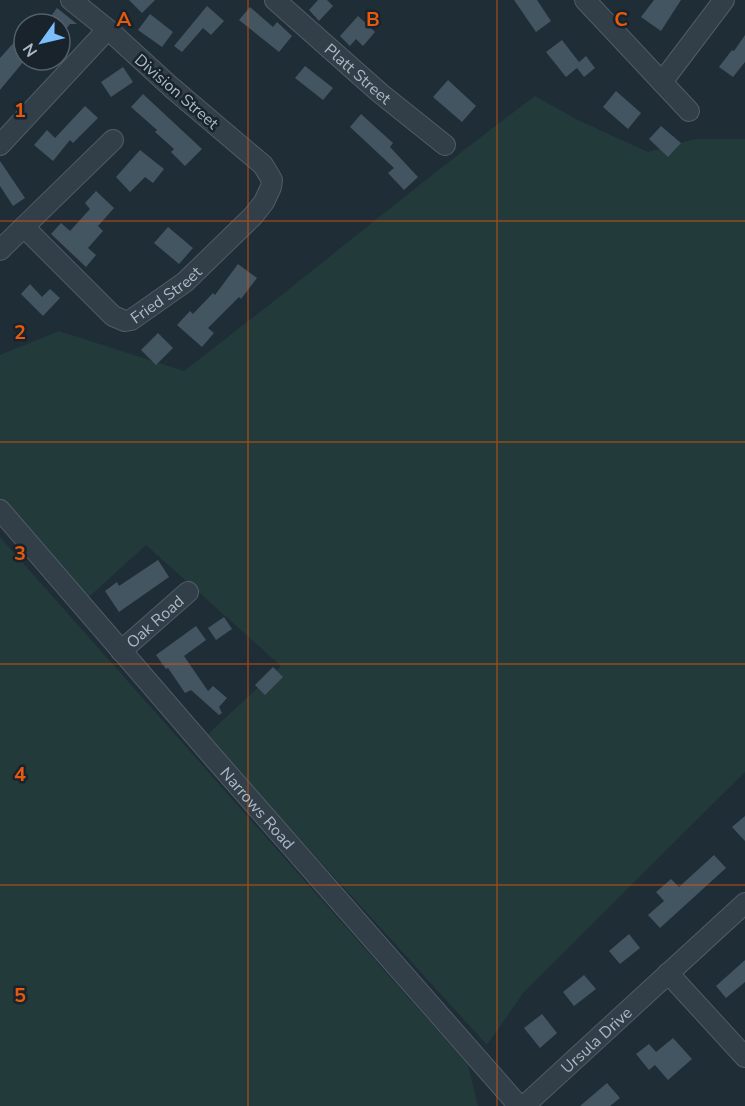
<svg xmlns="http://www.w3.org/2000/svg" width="745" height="1106" viewBox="0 0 745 1106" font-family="'Nunito Sans',sans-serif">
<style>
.green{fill:#223a39}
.building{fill:#445562}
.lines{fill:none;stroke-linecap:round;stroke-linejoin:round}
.minor-casing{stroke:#505c66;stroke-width:22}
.minor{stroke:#323e48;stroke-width:20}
.grid{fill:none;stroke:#e8590c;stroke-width:1.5;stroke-opacity:0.55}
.labels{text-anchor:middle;stroke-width:5;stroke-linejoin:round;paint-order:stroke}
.street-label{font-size:16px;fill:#acb9c5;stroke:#18232c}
.grid-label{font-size:20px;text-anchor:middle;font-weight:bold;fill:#e8590c;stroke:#18232c;stroke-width:5;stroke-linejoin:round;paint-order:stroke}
</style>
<rect width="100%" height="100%" fill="#1f2d37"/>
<path class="green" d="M535,96L578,120L648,152L695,139H745V772L524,992L487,1045L206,736L281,666L146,545L89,597L0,500V355L59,331L184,371C302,281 416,185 535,96Z
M0,537L468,1065L478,1106H0Z"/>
<path class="building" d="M129,0H155L142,13Z
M318,0H327L333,6L319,21L309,10Z
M514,0H537L551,21L536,32Z
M654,0H681L661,31L641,17Z
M207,6L224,21L211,35L203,28L182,52L174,46Z
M250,7L273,27L277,22L292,36L279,52L239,20Z
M57,8L77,24H70L60,37V24H45Z
M150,14L173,32L162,47L138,30Z
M358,16L375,32L363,46L356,39L350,46L340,36Z
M745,35V62L733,77L719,67L732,50L734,51Z
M17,39L24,45V61L0,90V58Z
M562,40L579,62L586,56L595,68L584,77L577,68L566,77L546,52Z
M305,66L333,88L323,100L295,78Z
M123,67L133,82L111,97L101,82Z
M448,80L476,106L462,122L433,97Z
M616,91L641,113L628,129L603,107Z
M143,94L202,149L185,166L171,152L174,149L155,132L157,130L131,107Z
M85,106L98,118L73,143L70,140L53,161L34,145L47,130L55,138Z
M361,114L393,143L390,147L418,177L404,190L388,173L394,168L350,127Z
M661,126L681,143L668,157L649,139Z
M140,150L164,169L153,183L145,177L130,192L116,177Z
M0,161L25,198L13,206L0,186Z
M96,191L114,208L98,226L103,231L88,248L96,255L86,267L51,234L61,223L70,231L90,209L85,203Z
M168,227L193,248L179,264L154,243Z
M238,264L257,278L241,299L239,297L208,328L214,333L202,347L177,325L190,311L193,314L213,293L215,295Z
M30,284L42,297L50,289L60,298L43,316L21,294Z
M158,333L173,348L156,365L141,350Z
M158,560L169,577L119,612L105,591L117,582L119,586Z
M224,617L232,629L216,640L208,628Z
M196,626L206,640L184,656L208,691L213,686L227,698L219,707L222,713L219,715L191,690L185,693L168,668L166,669L156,655Z
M273,667L283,677L265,695L255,685Z
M745,816V841L732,827Z
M714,855L726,868L660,928L648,915L664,901L656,892L671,879L679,887Z
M629,934L640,948L620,964L609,951Z
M745,960V982L726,998L716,986Z
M584,975L596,989L574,1006L563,992Z
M542,1014L557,1033L540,1048L524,1028Z
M673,1038L692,1059L668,1080L655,1065L649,1070L636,1054L649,1044L656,1052Z
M607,1083L620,1098L610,1106H580Z"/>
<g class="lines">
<defs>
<g id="minor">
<path id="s1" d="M275,0L380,93L445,145"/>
<path d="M585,0L689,111"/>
<path d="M662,82L724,0"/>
<path d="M0,145L107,30"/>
<path id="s2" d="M24,227L113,316L125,321L131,320L185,282L253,216L264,202L271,187L272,180L263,165L171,87L111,32L71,0"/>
<path d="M0,250L113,140"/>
<path id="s3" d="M0,510L213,757L519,1106"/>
<path id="s4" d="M121,651L188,592"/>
<path d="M668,973L745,1057"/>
<path id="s5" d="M524,1106L745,903"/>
</g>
</defs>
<use href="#minor" class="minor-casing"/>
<use href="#minor" class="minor"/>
</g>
<path class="grid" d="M248,0V1106M497,0V1106M0,221H745M0,442H745M0,664H745M0,885H745"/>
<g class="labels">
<g class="street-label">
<text dy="6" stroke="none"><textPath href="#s1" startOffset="111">Platt Street</textPath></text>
<text transform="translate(177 91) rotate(41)" y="6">Division Street</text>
<text dy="6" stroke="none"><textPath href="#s2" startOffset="188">Fried Street</textPath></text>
<text dy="6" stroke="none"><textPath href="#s4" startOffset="45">Oak Road</textPath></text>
<text dy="6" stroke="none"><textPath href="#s3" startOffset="394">Narrows Road</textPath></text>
<text dy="6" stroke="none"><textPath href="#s5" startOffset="98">Ursula Drive</textPath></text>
</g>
</g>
<g class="grid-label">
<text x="124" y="26">A</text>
<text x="373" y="26">B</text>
<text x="621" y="26">C</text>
<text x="20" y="117">1</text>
<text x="20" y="339">2</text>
<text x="20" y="560">3</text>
<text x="20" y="781">4</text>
<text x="20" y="1002">5</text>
</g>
<g transform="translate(42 42) rotate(236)"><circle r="28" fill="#18232c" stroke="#535f69" stroke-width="1.5"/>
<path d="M0-4.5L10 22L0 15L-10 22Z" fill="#7abffc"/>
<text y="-9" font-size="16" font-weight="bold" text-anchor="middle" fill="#acb9c5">N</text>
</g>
</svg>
